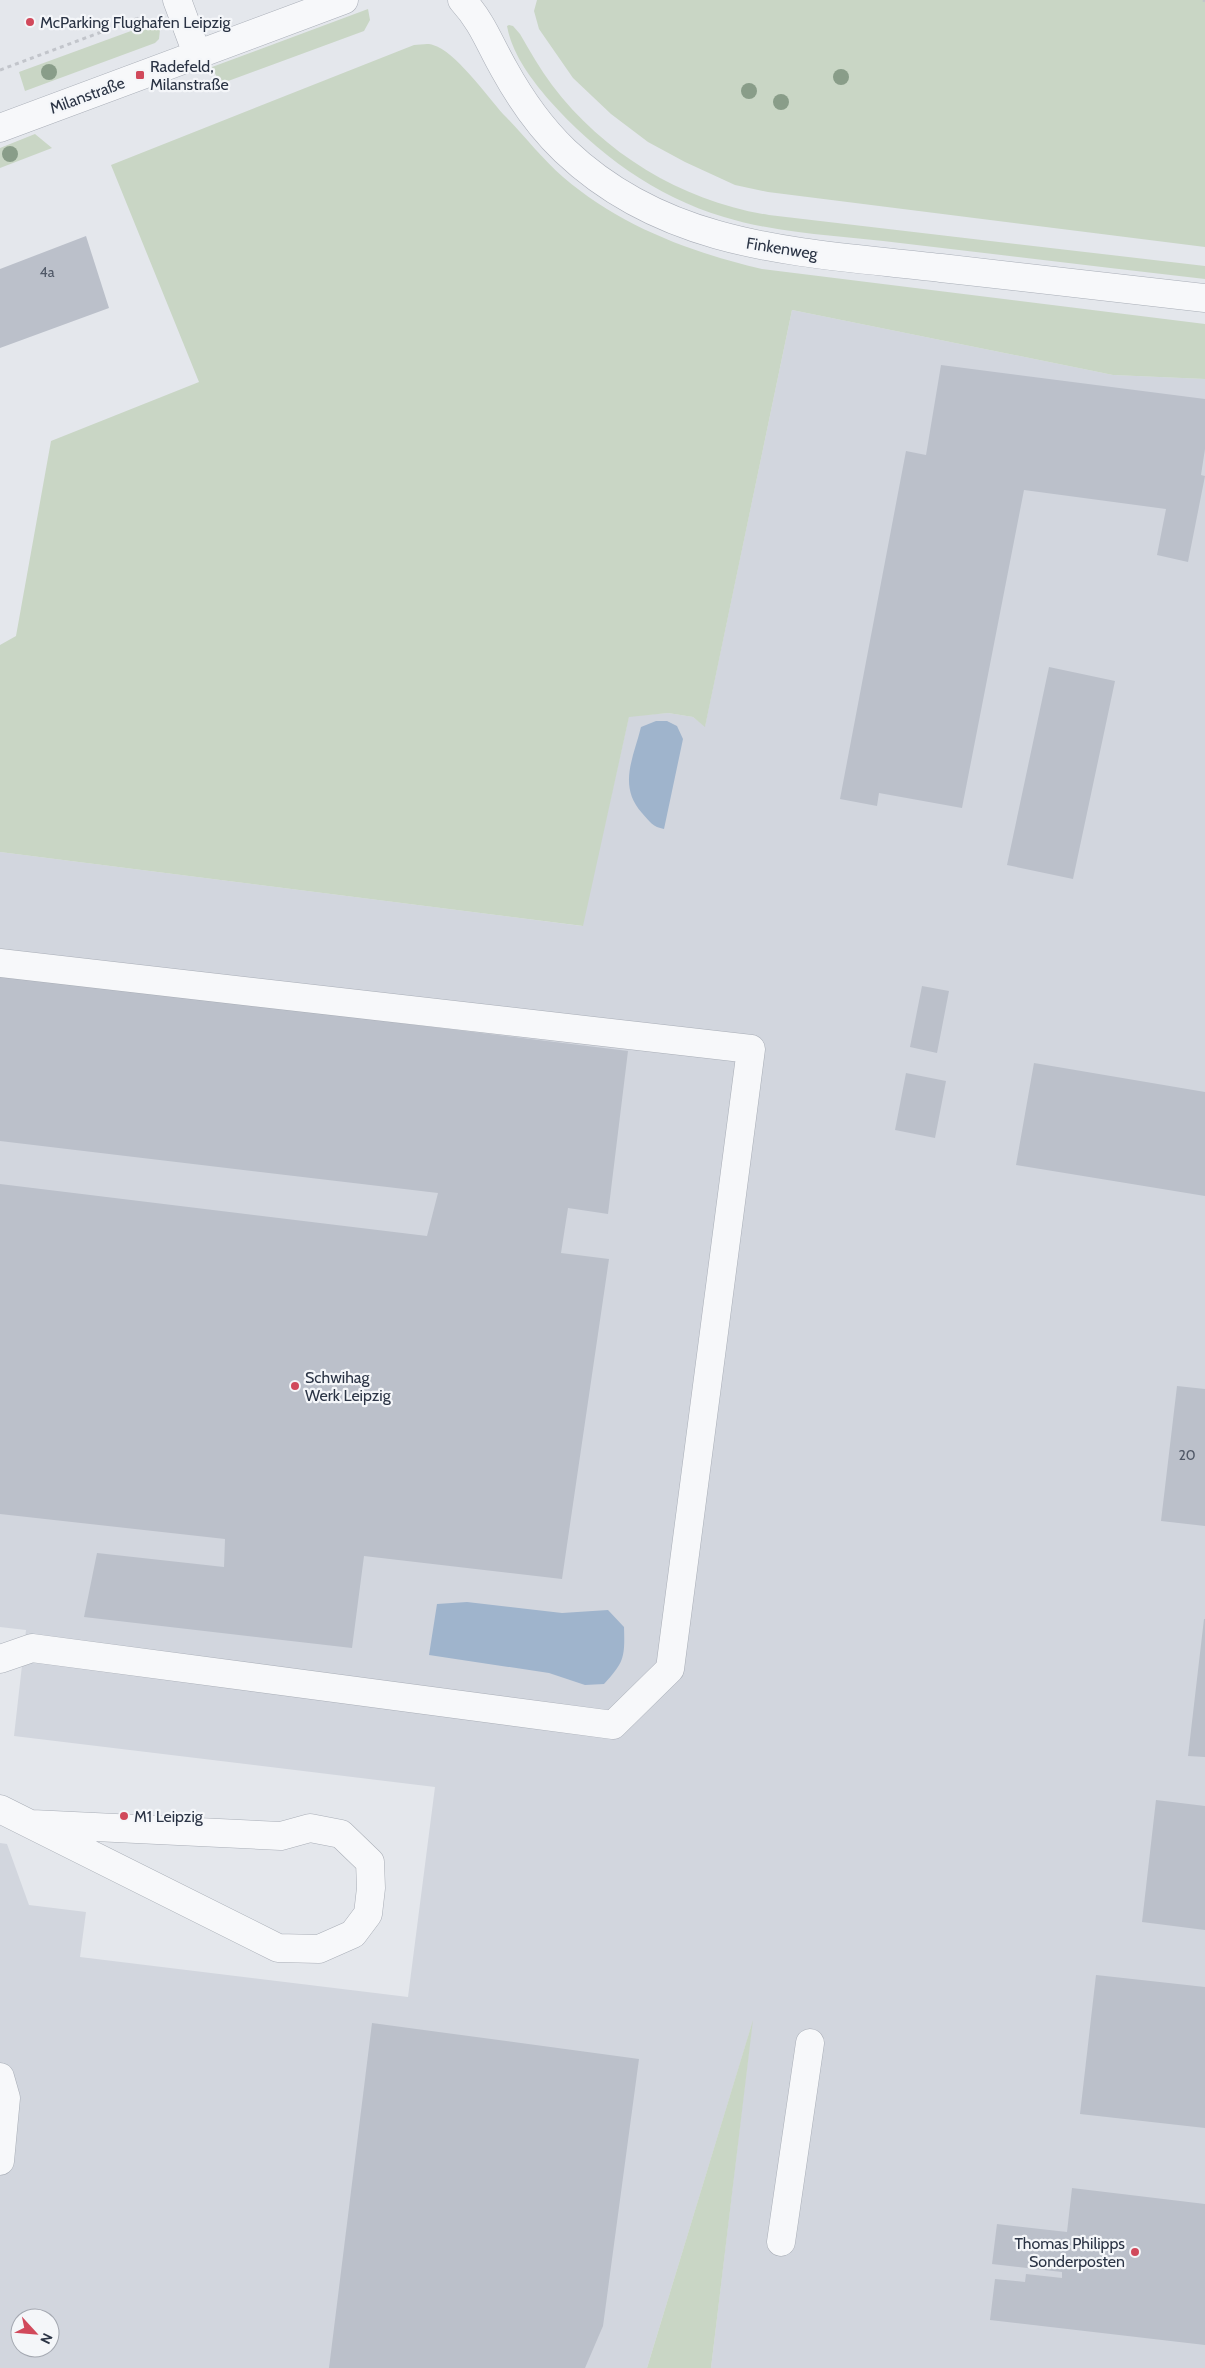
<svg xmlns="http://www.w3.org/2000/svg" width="1205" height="2368" viewBox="0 0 1205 2368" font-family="Cabin,sans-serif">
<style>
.built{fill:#d2d6de;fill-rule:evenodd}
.green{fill:#c9d6c5}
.water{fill:#9fb4cc}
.building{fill:#bbc0ca}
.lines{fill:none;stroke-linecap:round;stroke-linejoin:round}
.minor-casing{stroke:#a9aeb7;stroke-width:29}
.path{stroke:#c2c5cb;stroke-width:3;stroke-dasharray:4 4;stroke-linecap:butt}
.minor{stroke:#f7f8fa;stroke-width:28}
.tree{fill:#899d89}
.poi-dot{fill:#d1495b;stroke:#f4f6f9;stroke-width:2}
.labels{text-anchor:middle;stroke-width:4.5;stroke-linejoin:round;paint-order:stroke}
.number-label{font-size:14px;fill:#4f5766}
.poi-label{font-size:16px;fill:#2b3445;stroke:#f4f6f9;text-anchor:start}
.street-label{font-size:16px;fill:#2b3445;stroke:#f4f6f9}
</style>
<rect width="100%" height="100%" fill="#e4e7ec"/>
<path class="built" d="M792,310L1113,375L1205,379V2368H711L752,2024L647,2368H0V1843L7,1844L29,1905L86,1912L80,1957L408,1997L435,1787L14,1736L26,1630L0,1627V852L582,926L629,716L668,713L693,717L705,726ZM20,2318H50V2348H20Z"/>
<path class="green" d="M537,0H1205V247L768,192L735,185L685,162L648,142L611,114L573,78L539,29L534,11Z
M368,9L370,20L364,31L220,84L212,67Z
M161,20L159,39L155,43L25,91L19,72Z
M509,25L513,26L520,34C530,51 540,69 552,85C604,154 684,202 769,215L1205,266V279C1103,267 1001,255 900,243C843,236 779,234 724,217C656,197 596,153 549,100C531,79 512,54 507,26Z
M414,45C420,45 428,43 433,45C454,50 488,97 503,114C523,134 542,159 563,177C620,226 690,252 762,269L1205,324V379L1113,375L792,310L705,727L693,717L668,713L629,717L583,926L0,852V645L16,636L51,441L199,382L111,165Z
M35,134L52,148L0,168V148Z
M753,2020L711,2368H647Z"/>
<path class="water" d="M656,721H667L677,726L683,739L664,829C653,827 650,822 642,813C618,786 633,759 641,727Z
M467,1602L562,1613L608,1610L624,1627C625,1658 624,1662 604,1684L585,1685L549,1673L429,1655L437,1604Z"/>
<path class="building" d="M86,236L109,308L0,348V269Z
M941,365L1205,399V449L1201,475L1205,476L1188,562L1157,555L1166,509L1024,490L962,808L879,793L877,806L840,799L906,451L926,455Z
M1049,667L1115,681L1073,879L1007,865Z
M0,974L628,1051L608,1214L568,1208L561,1253L609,1259L562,1579L364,1556L352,1648L84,1617L97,1553L224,1567L225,1539L0,1514V1184L427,1236L438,1193L0,1141Z
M922,986L949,991L937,1053L910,1047Z
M1034,1063L1205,1092V1196L1016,1165Z
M906,1073L946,1081L935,1138L895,1130Z
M1177,1386L1205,1389V1526L1161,1521Z
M1204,1619H1205V1757L1188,1756Z
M1156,1800L1205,1806V1930L1142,1922Z
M1096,1975L1205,1987V2128L1080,2114Z
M372,2023L639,2059L603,2326L585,2368H329Z
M1072,2188L1205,2204V2345L990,2320L995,2279L1025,2282L1026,2274L1062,2278V2272L992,2264L997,2224L1067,2232Z"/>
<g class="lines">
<defs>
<path id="minor" d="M177,0L197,54
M462,0C483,23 489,43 504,69C520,98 541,128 565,151C670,251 806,252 941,268C1029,278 1117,288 1205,298
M0,128L344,0
M0,963L751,1049L670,1669L613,1725L32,1648L0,1659
M0,1809L278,1948L319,1949L353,1934L368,1914L371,1888L370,1862L341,1834L310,1828L281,1836L32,1824
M0,2077L6,2098L0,2161
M781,2242L810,2043"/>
</defs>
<use href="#minor" class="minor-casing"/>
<path class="path" d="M1203,0L1205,1
M0,70L144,16"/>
<use href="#minor" class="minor"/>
</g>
<g class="tree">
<circle cx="49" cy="72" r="8"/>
<circle cx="841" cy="77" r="8"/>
<circle cx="749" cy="91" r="8"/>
<circle cx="781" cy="102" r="8"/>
<circle cx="10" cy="154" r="8"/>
</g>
<g class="poi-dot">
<circle cx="30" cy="22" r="5"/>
<rect x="135" y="70" width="10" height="10" rx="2.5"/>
<circle cx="295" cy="1386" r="5"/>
<circle cx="124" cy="1816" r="5"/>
<circle cx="1135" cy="2252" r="5"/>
</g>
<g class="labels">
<g class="number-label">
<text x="47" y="277">4a</text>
<text x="1187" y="1460">20</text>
</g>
<g class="poi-label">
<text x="40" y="28">McParking Flughafen Leipzig</text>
<text x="150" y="72">Radefeld,<tspan x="150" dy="18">Milanstraße</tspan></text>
<text x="305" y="1383">Schwihag<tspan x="305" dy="18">Werk Leipzig</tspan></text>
<text x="134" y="1822">M1 Leipzig</text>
<text x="1125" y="2249" text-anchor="end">Thomas Philipps<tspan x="1125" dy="18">Sonderposten</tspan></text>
</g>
<g class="street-label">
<text transform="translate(87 95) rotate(-20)" y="6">Milanstraße</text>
<text transform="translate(782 248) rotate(9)" y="6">Finkenweg</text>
</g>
</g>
<g transform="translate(35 2333) rotate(116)"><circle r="24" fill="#f4f6f9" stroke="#a4a8b1"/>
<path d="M0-4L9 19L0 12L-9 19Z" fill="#d1495b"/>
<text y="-8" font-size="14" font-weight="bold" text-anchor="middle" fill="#2b3445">N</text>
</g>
</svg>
